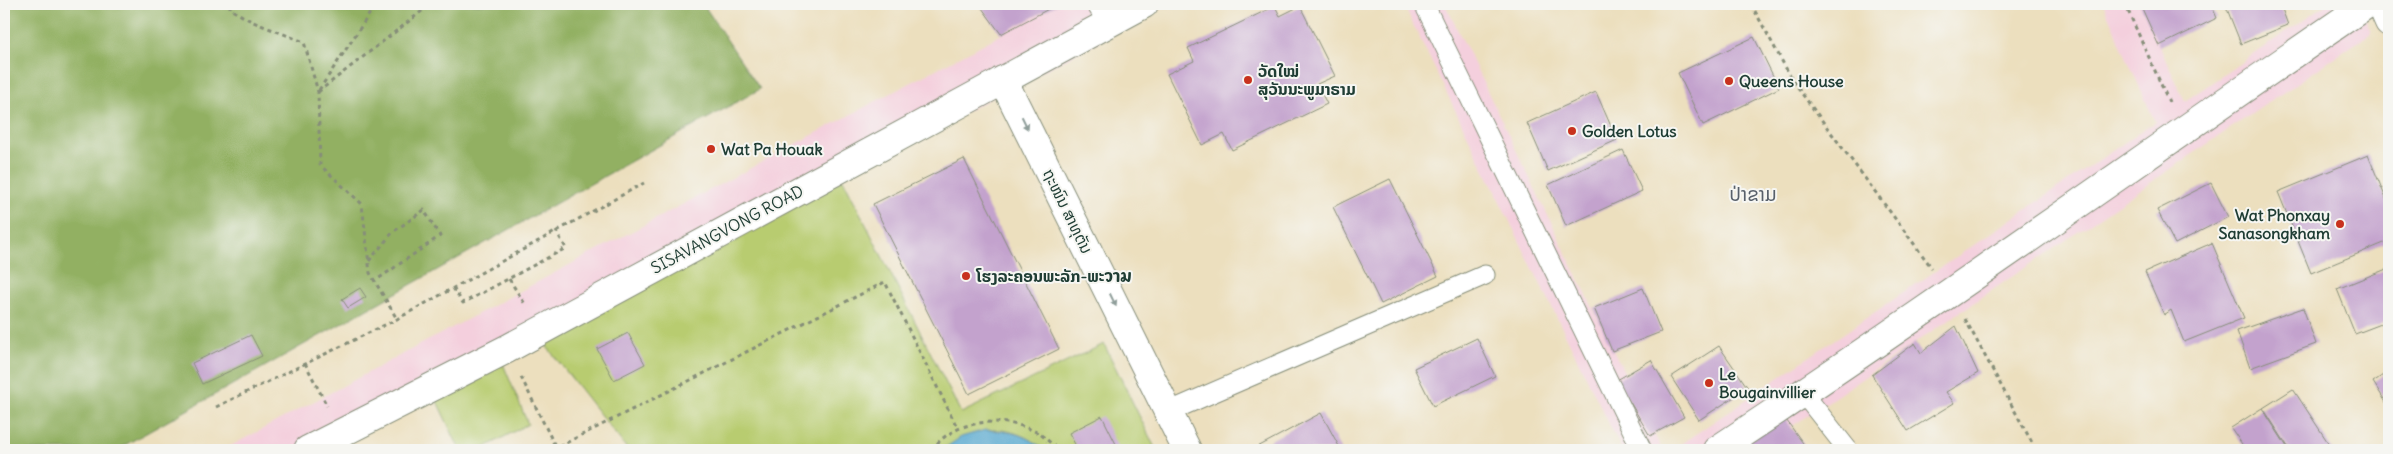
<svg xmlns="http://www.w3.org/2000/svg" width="2393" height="454" viewBox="0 0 2393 454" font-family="Delius,'Noto Sans Lao','Playpen Sans Thai',sans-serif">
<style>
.built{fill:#f4cfdd}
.green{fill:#b8cc6f;stroke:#6c8452}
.forest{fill:#92b062;stroke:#58764b}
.water{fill:#54a7cf;stroke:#3a7282}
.building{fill:#c3a2cd}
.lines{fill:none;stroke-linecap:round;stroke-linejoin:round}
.service-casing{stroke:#868e79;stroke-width:21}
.minor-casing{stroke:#868e79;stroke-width:30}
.secondary-casing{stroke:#868e79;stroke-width:30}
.path{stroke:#868e79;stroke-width:3;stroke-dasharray:4 4;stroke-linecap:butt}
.service{stroke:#fff;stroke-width:19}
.minor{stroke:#fff;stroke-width:28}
.secondary{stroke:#fff;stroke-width:28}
.oneway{fill:#8f9e9a}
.poi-dot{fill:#c8321e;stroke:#f6f6f2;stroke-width:2}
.labels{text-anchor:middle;stroke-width:4;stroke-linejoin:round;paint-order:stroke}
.poi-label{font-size:16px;font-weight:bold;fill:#1f3d34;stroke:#f6f6f2;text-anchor:start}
.street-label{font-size:16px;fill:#1f3d34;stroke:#f6f6f2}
.quarter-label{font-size:19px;fill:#58606a;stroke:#f6f6f2}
</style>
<rect width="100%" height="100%" fill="#f6f6f2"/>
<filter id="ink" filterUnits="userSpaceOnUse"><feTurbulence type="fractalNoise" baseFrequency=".02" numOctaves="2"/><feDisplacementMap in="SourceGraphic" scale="10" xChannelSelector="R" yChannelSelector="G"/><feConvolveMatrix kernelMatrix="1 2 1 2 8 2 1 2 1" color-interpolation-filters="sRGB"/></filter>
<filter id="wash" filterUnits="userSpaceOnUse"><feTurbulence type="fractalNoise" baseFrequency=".0096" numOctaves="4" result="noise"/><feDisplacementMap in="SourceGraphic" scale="20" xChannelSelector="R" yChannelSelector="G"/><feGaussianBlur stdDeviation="1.12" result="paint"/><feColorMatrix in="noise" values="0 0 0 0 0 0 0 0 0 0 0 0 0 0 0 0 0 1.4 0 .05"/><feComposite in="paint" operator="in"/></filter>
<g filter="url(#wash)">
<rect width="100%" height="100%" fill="#ecdfbe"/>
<path class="built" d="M1058,4H1170L325,450H223Z
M1403,4H1445L1662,450H1622Z
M2103,4H2140L2185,101L2327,4H2360L2371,33L1757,450H1672L2155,122Z"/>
<path class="green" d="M843,179L961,413L1104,344L1156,450H1045C1009,421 978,425 942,450H628L540,338Z
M501,359L528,424L480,450H460L434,395Z"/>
<path class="forest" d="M4,4H703L760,89L116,450H4Z"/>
<path class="water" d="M985,430C1011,431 1025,434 1045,450H942L961,437Z"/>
<g id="blocks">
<path class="building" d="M979,4H1058L1001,34Z
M2140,4H2211L2217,18L2159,46Z
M2225,4H2295L2282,9L2288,25L2241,44Z
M1275,6L1280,16L1300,6L1335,76L1317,84L1327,104L1232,150L1224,134L1202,145L1167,74L1194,61L1188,48Z
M1754,37L1779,88L1703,125L1678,73Z
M1596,92L1617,140L1548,171L1527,123Z
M1623,150L1642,191L1566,226L1548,185Z
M2368,155L2389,206V241L2311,273L2278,192Z
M964,159L1059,349L969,394L873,204Z
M1390,179L1438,276L1381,304L1333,207Z
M2211,183L2228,217L2175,244L2157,210Z
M2212,243L2244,318L2184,342L2171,310L2164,315L2145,272Z
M2389,268V321L2355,334L2337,289Z
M360,288L366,297L348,308L342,299Z
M1643,288L1661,332L1612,351L1594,308Z
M2303,308L2316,344L2250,368L2237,331Z
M1956,326L1978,373L1946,392L1954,403L1908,431L1872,375L1915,343L1921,353Z
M628,333L645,364L614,380L597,349Z
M251,335L262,356L202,384L192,363Z
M1477,338L1495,376L1433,406L1414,368Z
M1719,346L1748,388L1699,420L1671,377Z
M1651,360L1684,417L1650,436L1617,380Z
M2389,371V407L2373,382Z
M2293,389L2333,450H2290L2263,408Z
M2262,408L2289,450H2246L2231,428Z
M1321,413L1341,450H1252Z
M1102,416L1119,450H1078L1069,433Z
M1784,417L1808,450H1735Z"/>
</g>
</g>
<g filter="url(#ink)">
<use href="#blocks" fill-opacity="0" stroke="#868e79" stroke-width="1"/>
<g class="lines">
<defs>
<path id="service" d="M1096,4L1108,23
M1424,4L1642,450
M1803,393L1848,450
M1168,412L1485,275"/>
<path id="minor" d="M2381,4L2389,22
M1003,80L1187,450
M1717,450C1936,306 2150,152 2367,4"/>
<path id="secondary" d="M308,450L507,349L1144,4"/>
</defs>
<use href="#service" class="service-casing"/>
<use href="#minor" class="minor-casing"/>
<use href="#secondary" class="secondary-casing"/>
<path class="path" d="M230,4V9L253,22L304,42L318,92L320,165L362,204L370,273L397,319
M1751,4L1794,83L1932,268
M2125,4L2169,102
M319,90L376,4
M318,92L431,4
M369,261L393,232L424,210L440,236L375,281
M509,279L525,304
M453,288L463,303L566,248L556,231
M1965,319L2036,450
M305,363L327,406
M521,377L557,450
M216,407L397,319L644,183
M552,450L885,282L958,429
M932,450C954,418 1006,415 1038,433C1045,437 1052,445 1059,450"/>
<use href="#service" class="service"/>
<use href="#minor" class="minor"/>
<use href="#secondary" class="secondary"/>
</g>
<defs><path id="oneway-solid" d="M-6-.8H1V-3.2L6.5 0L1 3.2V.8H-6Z" transform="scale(1.25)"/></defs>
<g class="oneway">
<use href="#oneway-solid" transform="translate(1025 123) rotate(64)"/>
<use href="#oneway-solid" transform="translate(1113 300) rotate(64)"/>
</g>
</g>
<g class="poi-dot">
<circle cx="1248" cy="80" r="5"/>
<circle cx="1729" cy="81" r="5"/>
<circle cx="1572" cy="131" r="5"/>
<circle cx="711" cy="149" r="5"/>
<circle cx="2340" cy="224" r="5"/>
<circle cx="966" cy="276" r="5"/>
<circle cx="1709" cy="383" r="5"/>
</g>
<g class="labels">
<g class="poi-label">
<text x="1258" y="77">ວັດໃໝ່<tspan x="1258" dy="18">ສຸວັນນະພູມາຣາມ</tspan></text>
<text x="1739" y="87">Queens House</text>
<text x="1582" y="137">Golden Lotus</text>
<text x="721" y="155">Wat Pa Houak</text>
<text x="2330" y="221" text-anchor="end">Wat Phonxay<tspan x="2330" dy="18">Sanasongkham</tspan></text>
<text x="976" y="282">ໂຮງລະຄອນພະລັກ-ພະวาม</text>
<text x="1719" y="380">Le<tspan x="1719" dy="18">Bougainvillier</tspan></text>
</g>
<g class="street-label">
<text transform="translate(1068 211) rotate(64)" y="6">ຖະໜົນ ສາທຸຕັນ</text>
<text transform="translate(727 229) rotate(-28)" y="6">SISAVANGVONG ROAD</text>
</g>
<g class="quarter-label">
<text x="1753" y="201">ປ່າຂາມ</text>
</g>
</g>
<rect width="2393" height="454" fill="none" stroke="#f6f6f2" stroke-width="20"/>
</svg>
